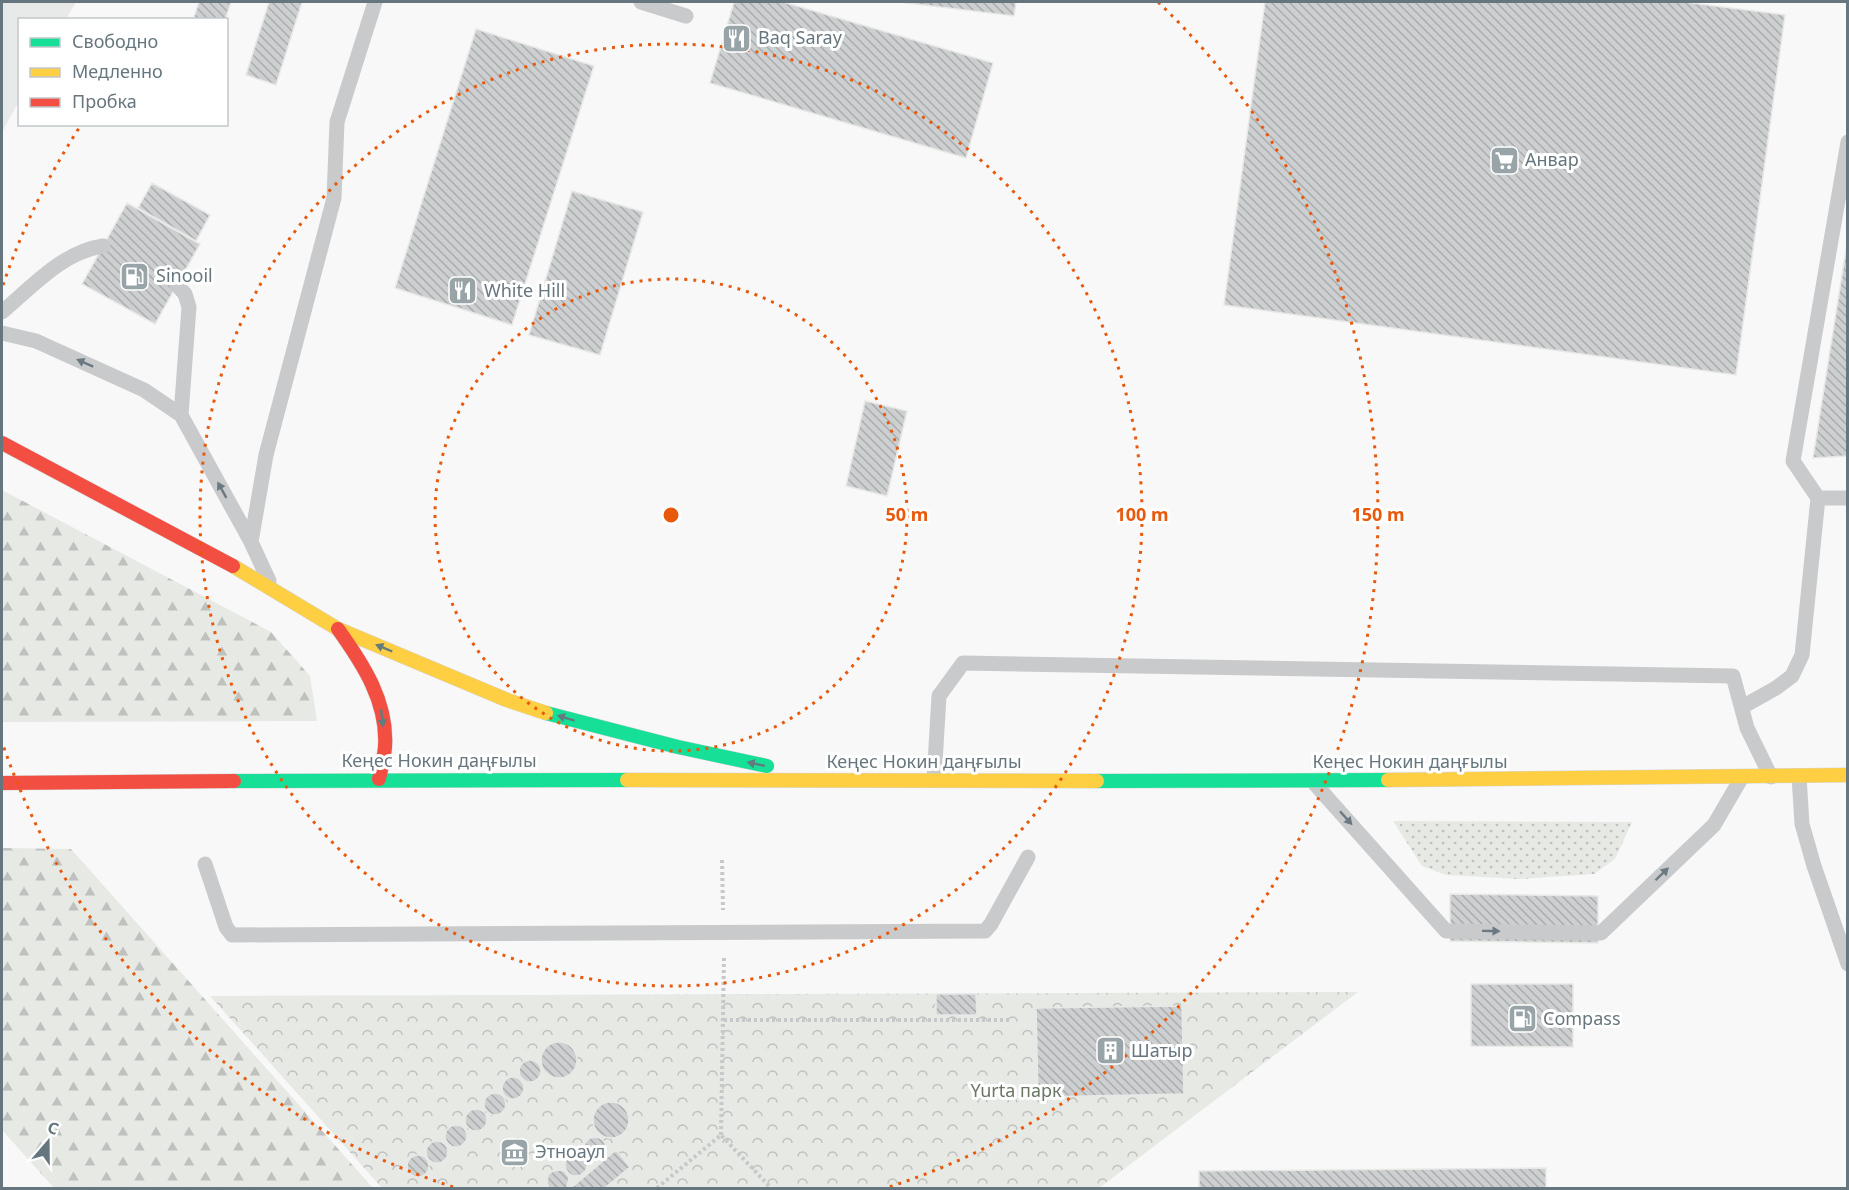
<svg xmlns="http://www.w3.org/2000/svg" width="1849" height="1190" viewBox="0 0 1849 1190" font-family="'Noto Sans',sans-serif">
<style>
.built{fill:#e8e9e9}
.grass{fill:url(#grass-dots)}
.forest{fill:url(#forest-firs)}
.park{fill:url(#park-crowns)}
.building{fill:url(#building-back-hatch);stroke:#e8e8e7;stroke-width:1.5}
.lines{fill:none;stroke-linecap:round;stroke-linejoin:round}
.fast-casing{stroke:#d4d5d5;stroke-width:15}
.slow-casing{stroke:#d4d5d5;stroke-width:15}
.jam-casing{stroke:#d4d5d5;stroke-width:15}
.path{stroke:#c7c8c9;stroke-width:4;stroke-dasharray:3 3;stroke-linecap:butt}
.lane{stroke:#c9cacb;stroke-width:15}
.fast{stroke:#16e098;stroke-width:14}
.slow{stroke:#ffcf43;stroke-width:14}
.jam{stroke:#f24e42;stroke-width:14}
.oneway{fill:#6b7a82}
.oneway2{fill:#627b7f}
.ring{fill:none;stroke:#e8590c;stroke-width:3;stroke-dasharray:3 6}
.labels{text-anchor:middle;stroke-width:6;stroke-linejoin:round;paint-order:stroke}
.poi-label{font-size:18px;fill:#66767e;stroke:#fff;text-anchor:start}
.street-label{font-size:18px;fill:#66767e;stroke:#fff}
.park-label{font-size:18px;fill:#6a7765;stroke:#fff}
.centre{fill:#e8590c;stroke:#fff;stroke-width:3}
.ring-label{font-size:18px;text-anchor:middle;font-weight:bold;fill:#e8590c;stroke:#fff;stroke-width:6;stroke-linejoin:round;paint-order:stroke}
</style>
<defs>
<pattern id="grass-dots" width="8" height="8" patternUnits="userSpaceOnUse" patternTransform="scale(1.5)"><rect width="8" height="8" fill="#e7e9e5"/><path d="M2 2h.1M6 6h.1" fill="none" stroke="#bfc1bf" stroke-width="1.8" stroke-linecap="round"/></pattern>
<pattern id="forest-firs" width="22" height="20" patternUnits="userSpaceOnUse" patternTransform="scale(1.5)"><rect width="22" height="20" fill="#e7e9e5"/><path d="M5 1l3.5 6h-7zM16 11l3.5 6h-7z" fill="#bfc1bf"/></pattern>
<pattern id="park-crowns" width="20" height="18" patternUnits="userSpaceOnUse" patternTransform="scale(1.5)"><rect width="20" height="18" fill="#e7e9e5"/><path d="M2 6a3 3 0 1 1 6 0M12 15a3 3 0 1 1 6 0" fill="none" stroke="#bfc1bf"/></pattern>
<pattern id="building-back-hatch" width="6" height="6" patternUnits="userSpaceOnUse" patternTransform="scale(1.5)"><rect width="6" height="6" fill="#cdcfd0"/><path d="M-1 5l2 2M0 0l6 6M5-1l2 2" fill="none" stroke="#aaadae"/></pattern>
</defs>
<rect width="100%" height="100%" fill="#f8f8f8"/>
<path class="built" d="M2,2H76L66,19L20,20L19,101L2,132Z"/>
<path class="grass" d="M1393,821L1632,822L1615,859L1594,874L1519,879L1446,875L1422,866Z"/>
<path class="forest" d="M2,490L271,632L310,676L317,721L2,722Z
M2,848L71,849L373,1188H54L2,1130Z"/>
<path class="park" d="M1358,992L1099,1188H382L210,996Z"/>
<path class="building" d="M199,2H231L225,20H193Z
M269,2H302L276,85L246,75Z
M734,2H783L993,63L966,158L710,83Z
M899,2H1016L1014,16Z
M1265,2H1684L1785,15L1736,375L1224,305Z
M476,29L594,66L512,325L395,288Z
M152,183L210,215L196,241L138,208Z
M572,191L643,212L600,355L529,335Z
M127,203L200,244L155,324L82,284Z
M1848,237V456L1813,458Z
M865,401L907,411L887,496L846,486Z
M1450,894L1598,896V943L1450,941Z
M1471,984H1573V1047L1471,1046Z
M936,994H976L977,1015H936Z
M1182,1006L1184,1094L1038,1097L1036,1008Z
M541 1060a18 18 0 1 1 36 0a18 18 0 1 1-36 0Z
M519 1071a11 11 0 1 1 22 0a11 11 0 1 1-22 0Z
M502 1088a11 11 0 1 1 22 0a11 11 0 1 1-22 0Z
M484 1104a11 11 0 1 1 22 0a11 11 0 1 1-22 0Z
M593 1120a18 18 0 1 1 36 0a18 18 0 1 1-36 0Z
M465 1120a11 11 0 1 1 22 0a11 11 0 1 1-22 0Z
M445 1136a11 11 0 1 1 22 0a11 11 0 1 1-22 0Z
M584 1148a11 11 0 1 1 22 0a11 11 0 1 1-22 0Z
M426 1152a11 11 0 1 1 22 0a11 11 0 1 1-22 0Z
M616,1150L630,1167L605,1188H571Z
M565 1165a11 11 0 1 1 22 0a11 11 0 1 1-22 0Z
M407 1166a11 11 0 1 1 22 0a11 11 0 1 1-22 0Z
M1546,1168V1188H1199V1171Z
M560,1170L564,1171L569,1177L567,1188H549L547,1183L548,1175L553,1171Z"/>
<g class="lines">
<defs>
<path id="fast" d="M546,713L678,747L767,766
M234,781L627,780
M1097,781L1388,780"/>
<path id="slow" d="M233,566L338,629L507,700L546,713
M627,780L1097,781
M1388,780L1848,775"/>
<path id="jam" d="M2,443L233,566
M338,629C363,664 388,702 385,747C384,758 381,769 379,779
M2,783L234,781"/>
</defs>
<use href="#fast" class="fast-casing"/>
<use href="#slow" class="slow-casing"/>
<use href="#jam" class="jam-casing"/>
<path class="path" d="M722,860L723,910
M724,1020H1011
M721,1135L724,956
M657,1188L721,1135L771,1188"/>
<path class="lane" d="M641,2L686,16
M177,285L185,294L189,307L181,415
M2,312C32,287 62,252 103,246
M2,333L36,341L144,390L181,415L251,542L269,581
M1818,498H1848
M251,542L266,455L334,198L337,122L375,2
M1742,707L1776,688L1792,676L1802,655L1818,498L1793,461L1848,142
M1799,776L1802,824L1814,866L1848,964
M934,780L939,696L963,663L1733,676L1747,728L1771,777
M1315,784L1446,931L1601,933L1714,825L1742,777
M205,864L226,927L232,935L985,931L991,924L1028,857"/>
<use href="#fast" class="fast"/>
<use href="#slow" class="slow"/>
<use href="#jam" class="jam"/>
</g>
<defs><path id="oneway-solid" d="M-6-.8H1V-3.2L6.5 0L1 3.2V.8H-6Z" transform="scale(1.5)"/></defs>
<g class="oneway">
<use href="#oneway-solid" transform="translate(85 363) rotate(-156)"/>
<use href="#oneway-solid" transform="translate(222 490) rotate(-119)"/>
<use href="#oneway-solid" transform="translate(1346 818) rotate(48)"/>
<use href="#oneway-solid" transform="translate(1662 874) rotate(-44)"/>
<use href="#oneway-solid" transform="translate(1491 931) rotate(1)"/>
</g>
<g class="oneway2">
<use href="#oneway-solid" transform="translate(384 648) rotate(-157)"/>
<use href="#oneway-solid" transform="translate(382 718) rotate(84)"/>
<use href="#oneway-solid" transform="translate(566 718) rotate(-163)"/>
<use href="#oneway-solid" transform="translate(756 764) rotate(-168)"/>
</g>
<g class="ring">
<circle cx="671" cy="515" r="236"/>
<circle cx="671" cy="515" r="471"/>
<path d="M453 1187A707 707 0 0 1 3 745M3 285A707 707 0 0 1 81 125M1158 2A707 707 0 0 1 889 1187"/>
</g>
<defs>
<symbol id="restaurant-square" viewBox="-11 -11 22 22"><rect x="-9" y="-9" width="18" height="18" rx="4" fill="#99a4a9" stroke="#fff"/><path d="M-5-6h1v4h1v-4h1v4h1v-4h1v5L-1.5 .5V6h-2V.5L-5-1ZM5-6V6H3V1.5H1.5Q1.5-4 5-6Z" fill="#fff"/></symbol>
<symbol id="supermarket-square" viewBox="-11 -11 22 22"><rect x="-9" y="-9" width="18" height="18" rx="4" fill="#99a4a9" stroke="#fff"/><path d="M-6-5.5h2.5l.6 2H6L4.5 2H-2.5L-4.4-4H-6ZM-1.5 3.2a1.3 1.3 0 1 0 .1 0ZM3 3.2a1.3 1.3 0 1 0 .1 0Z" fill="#fff"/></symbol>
<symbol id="fuel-square" viewBox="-11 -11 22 22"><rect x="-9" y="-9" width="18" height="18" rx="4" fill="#99a4a9" stroke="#fff"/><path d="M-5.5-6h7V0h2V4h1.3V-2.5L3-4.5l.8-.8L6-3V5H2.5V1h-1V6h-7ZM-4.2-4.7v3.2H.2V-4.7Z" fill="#fff"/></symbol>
<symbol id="building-square" viewBox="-11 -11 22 22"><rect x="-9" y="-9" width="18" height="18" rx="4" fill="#99a4a9" stroke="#fff"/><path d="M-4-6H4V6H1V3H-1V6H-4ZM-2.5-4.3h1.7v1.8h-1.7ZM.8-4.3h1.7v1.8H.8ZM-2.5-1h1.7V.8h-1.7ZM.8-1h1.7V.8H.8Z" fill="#fff"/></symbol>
<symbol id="museum-square" viewBox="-11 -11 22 22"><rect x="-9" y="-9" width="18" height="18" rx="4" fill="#99a4a9" stroke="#fff"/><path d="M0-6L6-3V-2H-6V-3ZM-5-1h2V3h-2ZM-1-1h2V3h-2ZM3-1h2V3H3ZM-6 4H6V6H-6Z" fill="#fff"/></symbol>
</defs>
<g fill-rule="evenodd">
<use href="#restaurant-square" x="720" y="22" width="33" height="33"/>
<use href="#supermarket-square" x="1488" y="144" width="33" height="33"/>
<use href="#fuel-square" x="118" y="260" width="33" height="33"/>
<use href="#restaurant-square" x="446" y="274" width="33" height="33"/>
<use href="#fuel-square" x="1506" y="1002" width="33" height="33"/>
<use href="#building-square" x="1094" y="1034" width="33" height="33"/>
<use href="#museum-square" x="498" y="1136" width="33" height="33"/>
</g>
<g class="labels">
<g class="poi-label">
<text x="758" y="44">Baq Saray</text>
<text x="1525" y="166">Анвар</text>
<text x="156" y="282">Sinooil</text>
<text x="484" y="297">White Hill</text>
<text x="1543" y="1025">Compass</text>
<text x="1131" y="1057">Шатыр</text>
<text x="535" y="1158">Этноаул</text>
</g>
<g class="street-label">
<text x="439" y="767">Кеңес Нокин даңғылы</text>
<text x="924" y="768">Кеңес Нокин даңғылы</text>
<text x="1410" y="768">Кеңес Нокин даңғылы</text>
</g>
<g class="park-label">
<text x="1016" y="1097">Yurta парк</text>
</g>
</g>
<circle cx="671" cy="515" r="9" class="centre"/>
<g class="ring-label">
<text x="907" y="521">50 m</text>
<text x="1142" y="521">100 m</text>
<text x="1378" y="521">150 m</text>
</g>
<rect width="1849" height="1190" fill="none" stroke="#66767e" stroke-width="6"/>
<rect x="18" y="18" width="210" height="108" fill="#ffffff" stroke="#c2c8cb" stroke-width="1.5"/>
<rect x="30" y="38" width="30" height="9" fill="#16e098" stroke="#c2c8cb" stroke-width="1.5"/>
<text x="72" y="48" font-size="18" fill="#66767e">Свободно</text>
<rect x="30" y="68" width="30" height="9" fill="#ffcf43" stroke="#c2c8cb" stroke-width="1.5"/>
<text x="72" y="78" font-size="18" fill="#66767e">Медленно</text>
<rect x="30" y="98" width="30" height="9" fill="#f24e42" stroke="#c2c8cb" stroke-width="1.5"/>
<text x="72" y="108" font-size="18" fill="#66767e">Пробка</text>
<g transform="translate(48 1142) rotate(20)" stroke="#ffffff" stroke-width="4.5" paint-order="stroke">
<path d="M0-4.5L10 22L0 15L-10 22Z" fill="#66767e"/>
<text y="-9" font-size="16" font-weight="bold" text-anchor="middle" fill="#66767e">С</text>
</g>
</svg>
